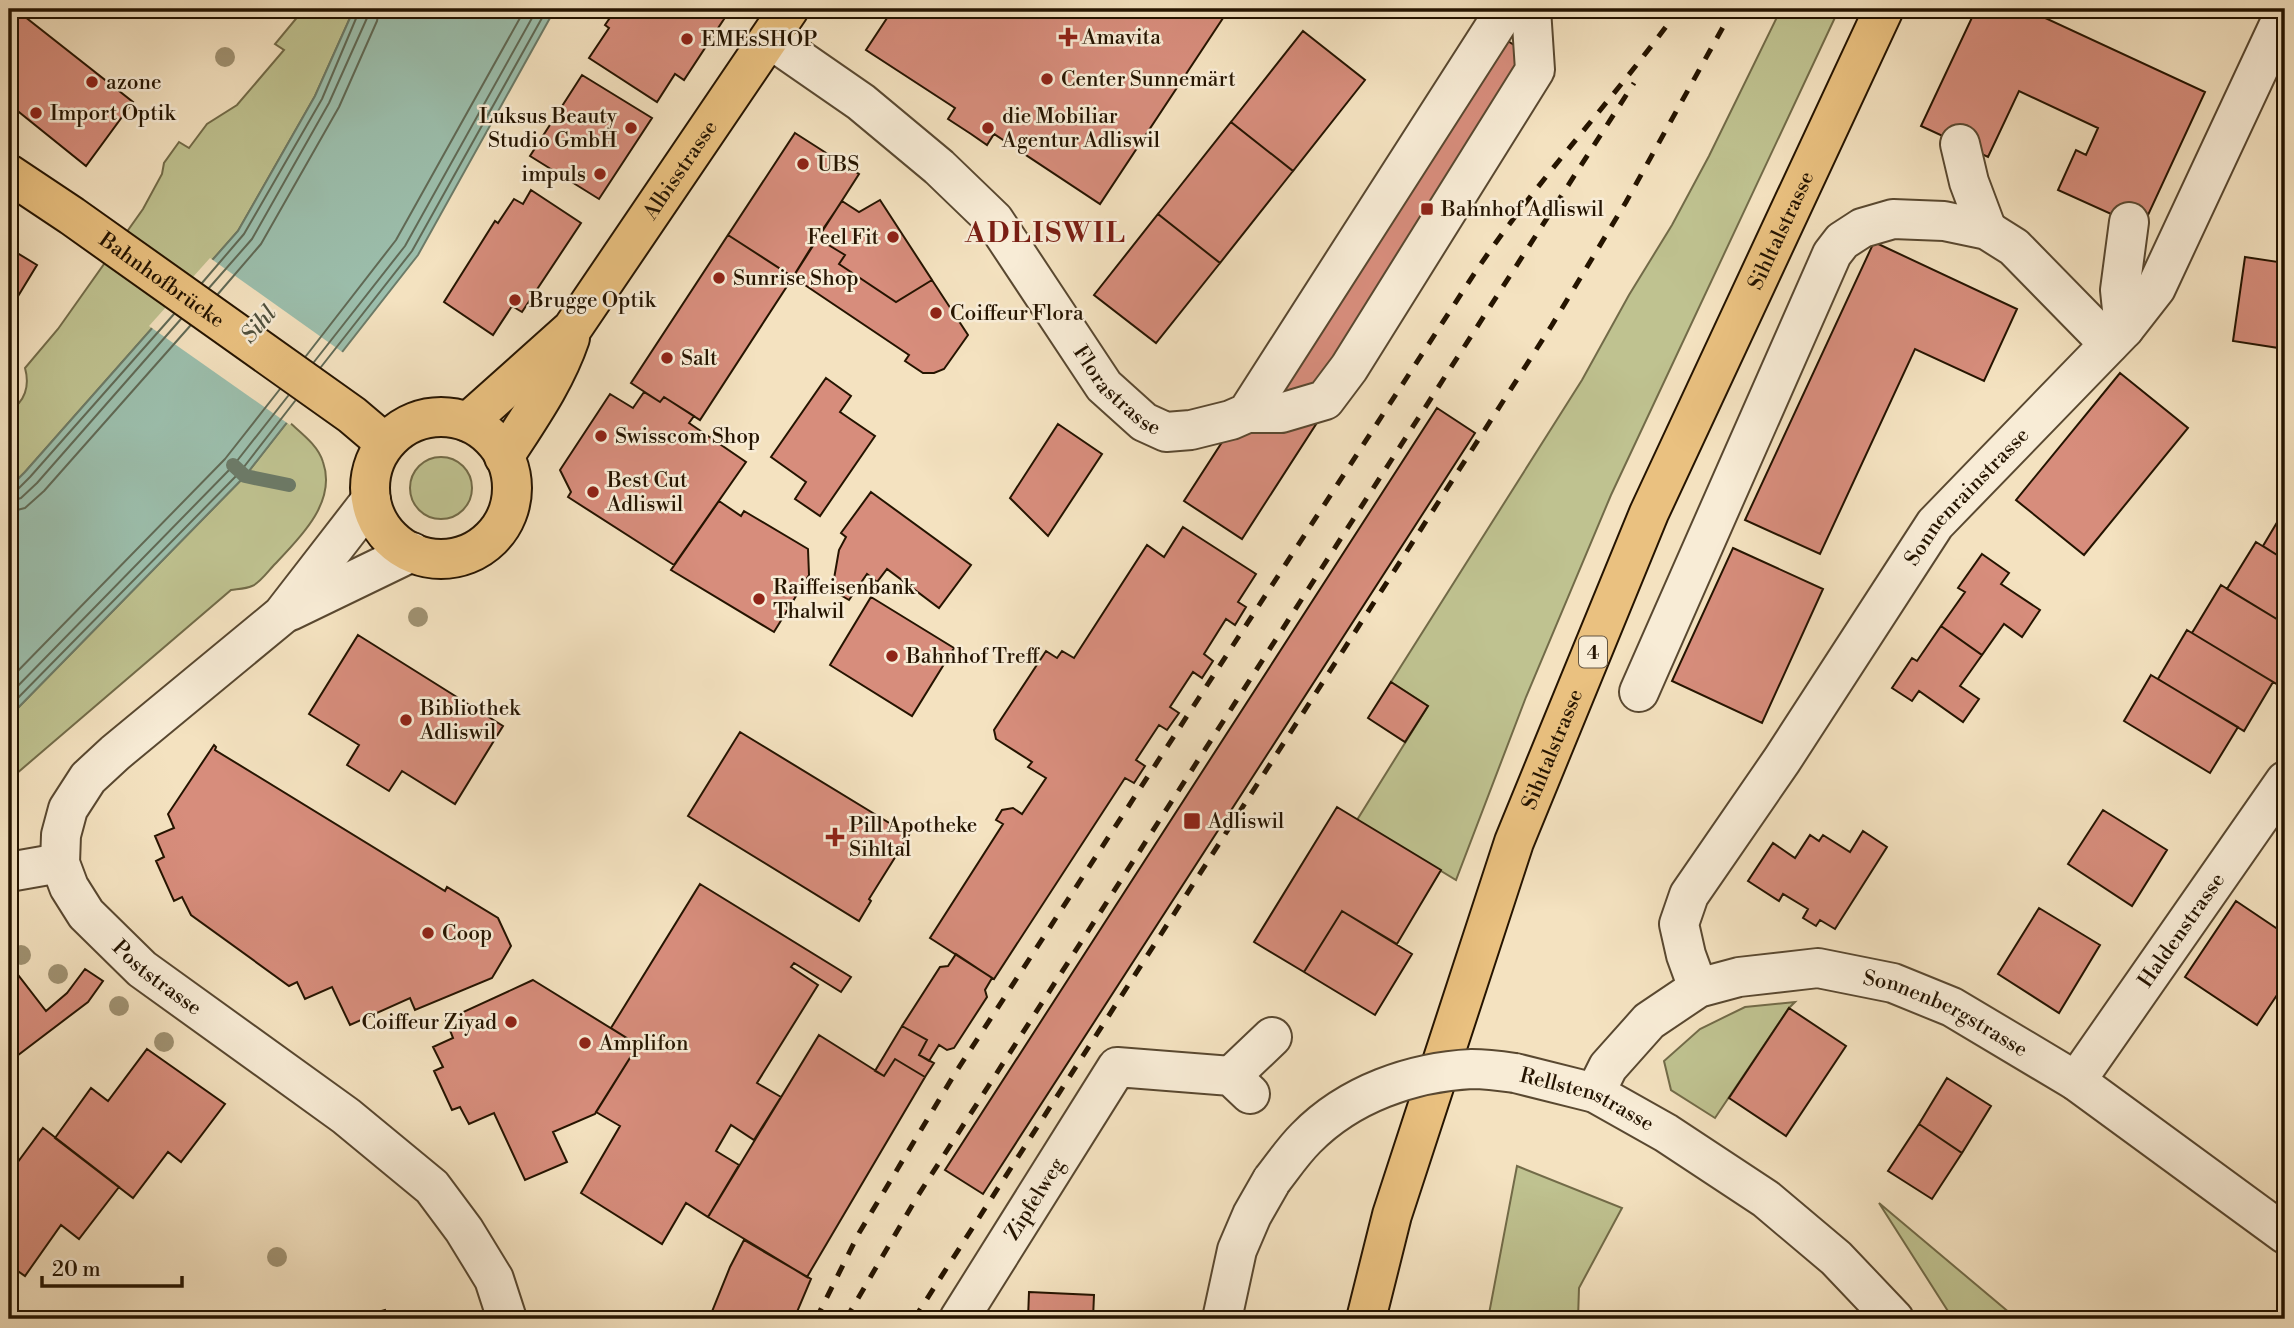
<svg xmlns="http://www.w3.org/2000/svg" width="2294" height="1328" viewBox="0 0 2294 1328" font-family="'Libre Bodoni',serif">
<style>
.green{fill:#bfc290;stroke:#726b48;stroke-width:2}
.water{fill:#9cbfad;stroke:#6c7b68;stroke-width:2}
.pier{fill:#f4e2c0}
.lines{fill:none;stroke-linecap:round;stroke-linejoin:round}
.shore{stroke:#606a56;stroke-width:2}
.stream{stroke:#6c7b68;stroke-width:14}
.building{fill:#d78d7c;stroke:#251400;stroke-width:2}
.minor-casing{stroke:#594830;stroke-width:42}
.major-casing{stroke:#251400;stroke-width:42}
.minor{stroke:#f8ecd6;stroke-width:38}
.major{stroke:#eac180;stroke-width:38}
.rail{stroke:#251400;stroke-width:5;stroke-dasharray:12 12;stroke-linecap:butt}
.minor-bridge-casing{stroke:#594830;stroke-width:42;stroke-linecap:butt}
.minor-bridge{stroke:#f8ecd6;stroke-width:38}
.tree{fill:#a09272}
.poi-dot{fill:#8f2418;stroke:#f8ecd6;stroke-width:2.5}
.labels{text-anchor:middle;stroke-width:5;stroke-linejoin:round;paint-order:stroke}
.shield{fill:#f8ecd6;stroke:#645540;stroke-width:2}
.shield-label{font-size:19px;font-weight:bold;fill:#251400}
.poi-label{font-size:21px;fill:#251400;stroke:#f8ecd6;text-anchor:start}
.street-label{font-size:21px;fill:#251400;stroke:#f8ecd6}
.water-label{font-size:23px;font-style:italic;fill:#4f503d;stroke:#f8ecd6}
.district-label{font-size:28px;font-weight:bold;letter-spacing:2px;fill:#7a1f14;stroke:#f8ecd6}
</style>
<rect width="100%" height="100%" fill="#f4e2c0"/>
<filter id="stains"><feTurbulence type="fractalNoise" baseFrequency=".00286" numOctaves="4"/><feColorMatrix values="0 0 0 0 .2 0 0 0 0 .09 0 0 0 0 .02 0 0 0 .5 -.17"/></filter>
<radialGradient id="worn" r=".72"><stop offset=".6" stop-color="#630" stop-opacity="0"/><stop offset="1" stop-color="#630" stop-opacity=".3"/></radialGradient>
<path class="green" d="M304,9H354L315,96L238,231L25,472L9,488V411C25,402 30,386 25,368L58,329L143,209L162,174L164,163L179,142L189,148L207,124L237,105L284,50L275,44Z
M1781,9H1839L1611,495L1526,697L1456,880L1357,820L1428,706L1391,682L1582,380L1629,295L1672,225L1709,156Z
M288,421C301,433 318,445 323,462C337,502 300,538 275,564C269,570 260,583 252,586C246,589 237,589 231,590L9,780V717L245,476Z
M410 488a31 31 0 1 1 62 0a31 31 0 1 1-62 0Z
M1795,1002L1789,1008L1715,1118L1671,1090L1664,1061L1700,1029L1745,1007Z
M1517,1166L1622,1208L1579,1288L1578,1319H1488Z
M1879,1203L2017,1319H1953Z"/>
<path class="water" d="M354,9H555L418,255L245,476L9,717V488L25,472L238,231L315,96Z"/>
<path class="pier" d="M210,258L345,354L290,425L149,326Z"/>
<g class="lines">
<path class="shore" d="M202,283L244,234L322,99L360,9
M209,288L252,239L329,103L367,18L368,9
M218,294L261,244L339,107L377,21L379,9
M306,356L396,240L525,9
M314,362L405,246L537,9
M321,367L412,251L547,9
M9,493L16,491L30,477L174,314
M9,502L21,498L37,483L181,319
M9,512L25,508L44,491L190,326
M9,680L225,459L280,389
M9,695L233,466L288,396
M9,707L240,472L295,401"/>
<path class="stream" d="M233,465L245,476L289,485"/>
</g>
<path class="building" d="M9,9H15L133,102L86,166L9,104Z
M616,9H708L724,19L684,80L675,74L657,102L589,58L609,28L605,25Z
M893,9H1229L1100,204L994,134L987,145L971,134L948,119L955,108L866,50Z
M1976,9H2026L2205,92L2142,228L2058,190L2076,150L2086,155L2098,128L2019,91L1988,157L1921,126Z
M1489,29L1547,66L1242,539L1184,501Z
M1303,31L1365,80L1293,171L1231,122Z
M582,75L652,118L599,199L530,156Z
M1231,122L1293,171L1220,263L1158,214Z
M795,133L859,174L793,277L728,235Z
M531,190L581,223L522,312L512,306L493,335L444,302L495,221L498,223L514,199L523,204Z
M880,200L932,280L896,302L839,264L845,255L817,238L842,201L859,212Z
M1158,214L1220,263L1156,343L1094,295Z
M728,235L793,277L700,420L664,397L660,402L631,383Z
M817,238L845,255L839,264L896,302L932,280L968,335L944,369L934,373H923L905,361L909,355L793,277Z
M1874,242L2017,309L1984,381L1915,349L1820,554L1745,520Z
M9,248L37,265L9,311Z
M2245,257L2285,263V349L2233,341Z
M2120,373L2188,428L2084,555L2016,500Z
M826,378L851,396L840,412L875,436L820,516L795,499L806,482L771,457Z
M644,392L660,402L664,397L694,416L689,423L746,462L674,565L568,497L571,492L560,470L610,394L633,408Z
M1437,408L1475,433L983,1194L945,1170Z
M1058,424L1102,454L1048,536L1010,498Z
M871,492L971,565L939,608L887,569L877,582L867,574L849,600L832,590L839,550L846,537L841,533Z
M719,501L741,516L744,511L808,549L809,575L774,632L671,570Z
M2285,509V560L2263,546Z
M1183,527L1256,574L1238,602L1246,607L1235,625L1226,619L1204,654L1213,661L1202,678L1193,672L1170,707L1179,713L1167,730L1159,725L1136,760L1145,766L1134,783L1125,778L994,979L930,938L1003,824L996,820L1002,810L1013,808L1022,814L1046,778L1028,767L1032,762L996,739L994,730L1046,651L1057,658L1062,651L1074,658L1147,545L1164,557Z
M2256,542L2285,560V624L2227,589Z
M1733,548L1823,589L1762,723L1672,681Z
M1982,554L2009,573L2001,584L2040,610L2022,637L2004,624L1982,655L1941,626L1965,592L1958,588Z
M2221,585L2285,624V677L2280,686L2192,633Z
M871,597L954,648L912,716L830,665Z
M1941,626L1982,655L1960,686L1979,699L1963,722L1919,691L1912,701L1892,688L1912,658L1917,661Z
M2187,630L2273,682L2244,731L2158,679Z
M358,635L503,726L455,804L402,771L389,791L347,765L359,745L309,714Z
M2151,675L2238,727L2210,773L2124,721Z
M1391,682L1428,706L1405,742L1368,718Z
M740,732L909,835L869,899L871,901L859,921L688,816Z
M214,745L216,747L215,750L445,891L447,887L498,918L511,946L492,978L415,1010L410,998L350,1025L332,987L305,999L297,982L289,986L191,915L182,897L174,901L156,861L164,857L155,836L174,828L168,814Z
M1337,807L1441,870L1397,944L1342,911L1304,972L1254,942Z
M2103,810L2167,850L2132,906L2068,864Z
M1863,831L1887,847L1835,929L1820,920L1816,926L1803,918L1808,909L1783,894L1779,901L1748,881L1773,843L1795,858L1810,835L1819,841L1823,835L1850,852Z
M700,884L851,977L841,992L794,963L791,967L818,985L757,1083L781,1097L754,1140L731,1125L716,1151L739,1165L708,1217L686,1203L662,1244L581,1193L620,1126L596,1112L638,1045L611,1028Z
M2236,901L2285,934V983L2257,1025L2185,977Z
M2039,908L2100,945L2059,1013L1998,974Z
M1342,911L1412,954L1375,1015L1304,972Z
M956,954L992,978L985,990L987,997L954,1048L947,1050L939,1045L929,1061L919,1055L927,1040L902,1026L940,967L948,966Z
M85,969L103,981L88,1002L9,1062V976L15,971L46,1011L67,993Z
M533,980L638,1045L595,1114L553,1132L567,1162L525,1180L494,1113L469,1124L460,1107L452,1110L434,1071L443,1067L433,1047L453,1038L446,1020Z
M1789,1008L1846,1046L1786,1136L1729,1098Z
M902,1026L927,1040L919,1055L934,1063L925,1077L895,1059L884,1076L875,1071Z
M819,1035L884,1076L895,1059L925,1077L807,1277L708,1217Z
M147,1049L225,1104L181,1162L168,1152L133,1198L55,1138L91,1088L108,1101Z
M1947,1078L1991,1106L1962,1153L1919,1124Z
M1919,1124L1962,1153L1932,1199L1888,1171Z
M43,1128L119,1187L79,1239L61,1225L25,1276L9,1265V1174Z
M744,1240L811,1279L794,1319H709L730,1267Z
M1029,1292L1094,1295L1093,1319H1028Z
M385,1310L387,1319H352Z"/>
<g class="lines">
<defs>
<g id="minor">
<path id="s1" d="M770,39L861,102L939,167L994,220L1104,386L1144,422L1166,432L1191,430L1231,420L1247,413L1506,9"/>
<path d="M1960,144L1969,182L1987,230"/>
<path d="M2124,329L2120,290L2129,222"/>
<path d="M1247,413H1281L1325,400L1349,368L1535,70L1531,9"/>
<path id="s2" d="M371,500L282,615L115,753L88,778L68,809L61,835L60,863L69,887L86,914L142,969L346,1116L432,1187L464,1230L494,1279L507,1319"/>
<path d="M290,611L412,552"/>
<path d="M1639,692L1832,254L1842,241L1862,228L1893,219L1944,221L1987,230L2014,247L2109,344"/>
<path d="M9,872L60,863"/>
<path id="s3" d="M1698,988L1686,955L1679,924L1689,895L1782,760L1935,524L2124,329L2156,288L2285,12"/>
<path id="s4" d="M1515,1073L1595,1093L1666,1133L1766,1199L1836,1258L1894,1319"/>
<path d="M1231,1076L1272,1037"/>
<path id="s5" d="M2076,1081L2285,781"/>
<path id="s6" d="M1595,1093L1608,1067L1649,1021L1698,988L1739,977L1818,968L1893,983L1952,1007L2076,1081L2285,1234"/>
<path id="s7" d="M959,1319L1117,1067L1231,1076L1250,1094"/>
<path d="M1222,1319L1237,1250L1252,1215L1272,1180"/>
</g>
<g id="major">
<path id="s8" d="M9,174L72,216L352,415L385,443"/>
<circle cx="441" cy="488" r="71"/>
<path id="s9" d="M468,422L572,329L789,9"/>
<path d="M504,457C529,418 555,382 570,338"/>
<path id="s10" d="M1366,1319L1392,1215L1514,842L1649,513L1884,9"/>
</g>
</defs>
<use href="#minor" class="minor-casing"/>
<use href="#major" class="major-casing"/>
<use href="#minor" class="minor"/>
<use href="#major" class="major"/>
<path class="rail" d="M816,1319L859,1233L954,1075L1476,271C1538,179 1614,99 1679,9
M846,1319L917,1197L1634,83
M914,1319L1552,325L1626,202L1733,9"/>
<defs>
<path id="minor-bridge" d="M1272,1180C1283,1166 1293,1151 1306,1138C1349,1094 1412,1072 1472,1069C1486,1069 1501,1071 1515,1073"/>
</defs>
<use href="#minor-bridge" class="minor-bridge-casing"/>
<use href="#minor-bridge" class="minor-bridge"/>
</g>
<g class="tree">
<circle cx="225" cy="57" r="10"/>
<circle cx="418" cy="617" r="10"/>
<circle cx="21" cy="955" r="10"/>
<circle cx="58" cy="974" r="10"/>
<circle cx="119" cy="1006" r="10"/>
<circle cx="164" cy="1042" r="10"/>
<circle cx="277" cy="1257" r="10"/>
</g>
<g class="poi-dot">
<path d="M1064.5 26.5h7v7h7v7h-7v7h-7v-7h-7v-7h7z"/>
<circle cx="687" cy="39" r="7"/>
<circle cx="1047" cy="79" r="7"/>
<circle cx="92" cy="82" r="7"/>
<circle cx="36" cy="113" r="7"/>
<circle cx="631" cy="128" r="7"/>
<circle cx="988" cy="128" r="7"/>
<circle cx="803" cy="164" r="7"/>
<circle cx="600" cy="174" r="7"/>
<rect x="1420" y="202" width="14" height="14" rx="3.5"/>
<circle cx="893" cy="237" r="7"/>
<circle cx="719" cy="278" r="7"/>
<circle cx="515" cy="300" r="7"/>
<circle cx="936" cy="313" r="7"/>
<circle cx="667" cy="358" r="7"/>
<circle cx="601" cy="436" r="7"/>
<circle cx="593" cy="492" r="7"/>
<circle cx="759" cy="599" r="7"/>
<circle cx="892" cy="656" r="7"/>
<circle cx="406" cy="720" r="7"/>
<rect x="1183" y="812" width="18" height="18" rx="3.5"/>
<path d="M831.5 826.5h7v7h7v7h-7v7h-7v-7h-7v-7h7z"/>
<circle cx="428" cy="933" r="7"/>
<circle cx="511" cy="1022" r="7"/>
<circle cx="585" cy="1043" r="7"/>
</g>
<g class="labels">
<rect class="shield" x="1579" y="636.5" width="28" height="31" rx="5"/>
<g class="shield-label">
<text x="1593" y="659">4</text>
</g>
<g class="poi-label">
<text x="1082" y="44">Amavita</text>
<text x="701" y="46">EMEsSHOP</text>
<text x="1061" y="86">Center Sunnemärt</text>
<text x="106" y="89">azone</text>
<text x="50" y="120">Import Optik</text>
<text x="617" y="123" text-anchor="end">Luksus Beauty<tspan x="617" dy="24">Studio GmbH</tspan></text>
<text x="1002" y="123">die Mobiliar<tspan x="1002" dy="24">Agentur Adliswil</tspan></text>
<text x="817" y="171">UBS</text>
<text x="586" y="181" text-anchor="end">impuls</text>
<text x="1441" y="216">Bahnhof Adliswil</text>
<text x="879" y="244" text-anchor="end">Feel Fit</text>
<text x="733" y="285">Sunrise Shop</text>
<text x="529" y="307">Brugge Optik</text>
<text x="950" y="320">Coiffeur Flora</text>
<text x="681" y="365">Salt</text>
<text x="615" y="443">Swisscom Shop</text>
<text x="607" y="487">Best Cut<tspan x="607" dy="24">Adliswil</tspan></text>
<text x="773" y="594">Raiffeisenbank<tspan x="773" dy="24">Thalwil</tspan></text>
<text x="906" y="663">Bahnhof Treff</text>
<text x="420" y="715">Bibliothek<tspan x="420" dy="24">Adliswil</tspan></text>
<text x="1208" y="828">Adliswil</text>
<text x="849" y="832">Pill Apotheke<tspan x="849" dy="24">Sihltal</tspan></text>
<text x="442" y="940">Coop</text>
<text x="497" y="1029" text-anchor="end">Coiffeur Ziyad</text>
<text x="599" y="1050">Amplifon</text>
</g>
<g class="street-label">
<text dy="7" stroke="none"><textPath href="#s9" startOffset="332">Albisstrasse</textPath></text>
<text dy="7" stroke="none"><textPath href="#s10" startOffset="1167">Sihltalstrasse</textPath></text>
<text dy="7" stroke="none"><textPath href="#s8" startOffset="186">Bahnhofbrücke</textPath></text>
<text dy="7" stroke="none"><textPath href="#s1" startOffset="500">Florastrasse</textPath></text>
<text dy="7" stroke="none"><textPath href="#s3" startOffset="584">Sonnenrainstrasse</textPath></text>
<text dy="7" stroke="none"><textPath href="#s10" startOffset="600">Sihltalstrasse</textPath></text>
<text dy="7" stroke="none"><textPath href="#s5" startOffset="184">Haldenstrasse</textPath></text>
<text dy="7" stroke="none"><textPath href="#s2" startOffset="644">Poststrasse</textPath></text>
<text dy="7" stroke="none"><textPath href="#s6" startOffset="408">Sonnenbergstrasse</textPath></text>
<text dy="7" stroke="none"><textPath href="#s4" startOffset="77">Rellstenstrasse</textPath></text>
<text dy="7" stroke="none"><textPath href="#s7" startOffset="142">Zipfelweg</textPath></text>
</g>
<g class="water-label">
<text transform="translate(258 324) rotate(-49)" y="8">Sihl</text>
</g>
<g class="district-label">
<text x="1046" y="242">ADLISWIL</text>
</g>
</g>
<rect width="2294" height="1328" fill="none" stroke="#f4e2c0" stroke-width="35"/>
<rect x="10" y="10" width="2273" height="1307" fill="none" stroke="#251400" stroke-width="3.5"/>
<rect x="18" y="18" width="2259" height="1293" fill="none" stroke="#251400" stroke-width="2"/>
<path d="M42 1276v10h140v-10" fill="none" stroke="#251400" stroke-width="3.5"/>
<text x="52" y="1276" font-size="21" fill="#251400" stroke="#f8ecd6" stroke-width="5" paint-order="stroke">20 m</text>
<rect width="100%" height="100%" filter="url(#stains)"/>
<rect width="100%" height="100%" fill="url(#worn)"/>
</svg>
